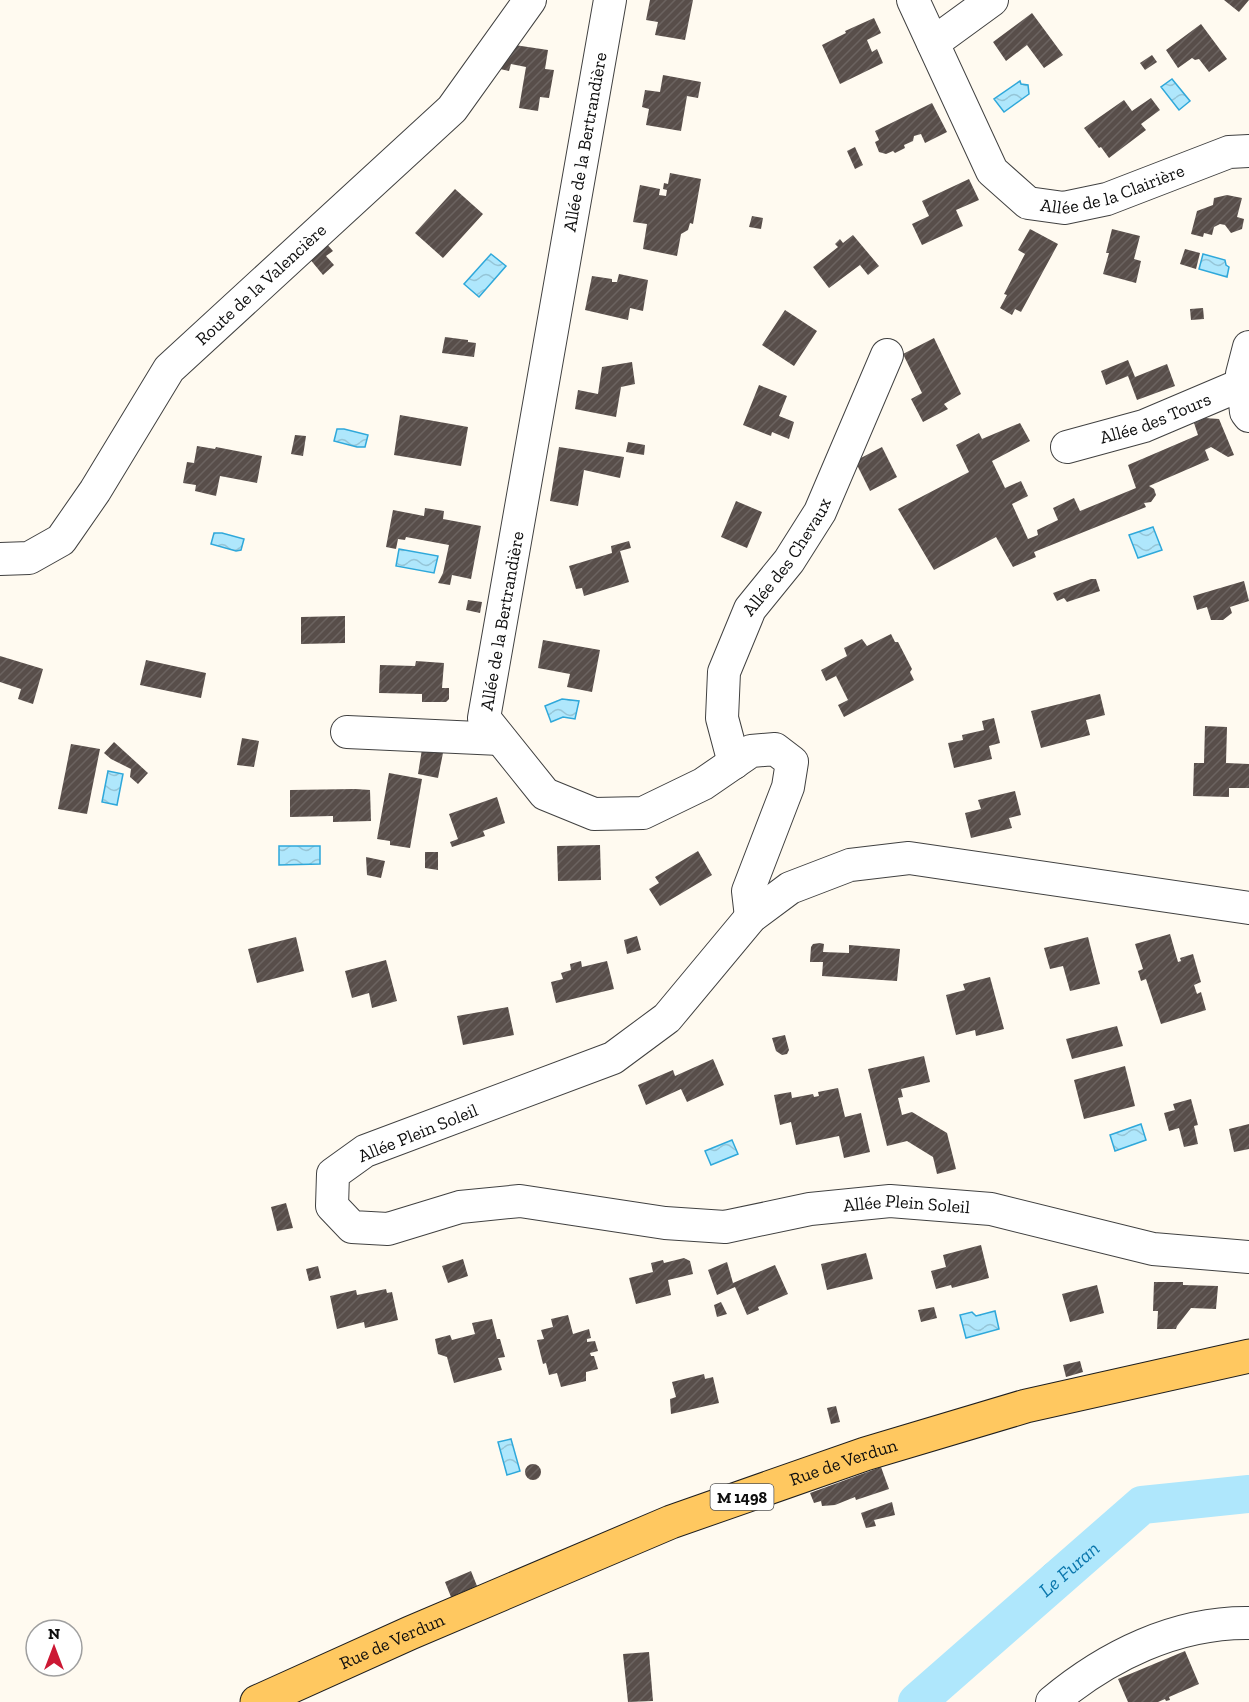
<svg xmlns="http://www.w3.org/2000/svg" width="1249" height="1702" viewBox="0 0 1249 1702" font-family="'Zilla Slab',serif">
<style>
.water{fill:url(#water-waves);stroke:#2fa8da;stroke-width:1.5}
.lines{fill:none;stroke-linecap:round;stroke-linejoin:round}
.river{stroke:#afe7fc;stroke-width:38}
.building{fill:url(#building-hatch)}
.minor-casing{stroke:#414141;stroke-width:34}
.major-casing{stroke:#1f1f1f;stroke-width:35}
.minor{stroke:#fff;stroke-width:32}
.major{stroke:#ffc860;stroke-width:33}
.labels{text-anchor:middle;stroke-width:6;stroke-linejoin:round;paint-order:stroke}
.shield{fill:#fff;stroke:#565656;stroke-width:1.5}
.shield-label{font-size:16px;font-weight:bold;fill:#0e0e0e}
.street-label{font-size:18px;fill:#0e0e0e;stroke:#fff}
.water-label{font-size:20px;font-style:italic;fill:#0b77ad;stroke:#fff}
</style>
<defs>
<pattern id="water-waves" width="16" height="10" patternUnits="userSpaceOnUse" patternTransform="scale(1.5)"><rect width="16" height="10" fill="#afe7fc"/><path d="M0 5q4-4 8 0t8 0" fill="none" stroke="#95c5d7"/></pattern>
<pattern id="building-hatch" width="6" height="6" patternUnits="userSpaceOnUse" patternTransform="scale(1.5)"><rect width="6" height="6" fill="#584e4a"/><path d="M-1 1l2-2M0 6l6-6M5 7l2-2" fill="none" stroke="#6b6360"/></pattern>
</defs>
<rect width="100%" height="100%" fill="#fffaf0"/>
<path class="water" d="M1172,79L1190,101L1179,110L1161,87Z
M1020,81L1021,84L1028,85L1029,94L1004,112L994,99Z
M491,254L506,266L479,297L464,284Z
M1203,254L1225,260L1226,265L1229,267L1227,277L1199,269Z
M337,429H344L368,435L365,447H357L334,441Z
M1153,527L1162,550L1138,558L1129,535Z
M214,533H222L244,539L241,550L236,551L211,544Z
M399,549L438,556L434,573L396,566Z
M562,699L579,701L575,719L563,717L551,722L545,706Z
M108,771L123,774L117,805L102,802Z
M279,846H320V864L279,865Z
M1141,1124L1146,1140L1115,1151L1110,1135Z
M732,1140L738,1154L711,1165L705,1151Z
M995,1311L999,1329L966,1338L960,1315L972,1312L976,1316Z
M511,1439L520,1471L507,1475L498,1442Z
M1213,1481L1249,1485V1507L1210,1495L1182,1499L1161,1505L1104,1536L1044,1588L932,1702H909L1009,1606L1045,1566L1117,1510L1141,1495L1173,1486Z"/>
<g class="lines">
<path class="river" id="s1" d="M917,1702L1142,1505L1249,1494"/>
</g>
<path class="building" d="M650,0H693L685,40L655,35L658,22L646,20Z
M1224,0H1249L1239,12Z
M1032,13L1063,55L1044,68L1027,45L1006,61L993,42Z
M874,18L881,33L867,40L872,52L877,49L883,63L840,84L822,45L846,33L845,31Z
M1201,24L1227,59L1209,72L1199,59L1195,60L1192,58L1178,68L1166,50Z
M508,44L548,50L545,69L554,70L549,98L540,97L538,111L519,108L526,67L511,64L509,71L491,67Z
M1152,55L1157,62L1145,70L1140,63Z
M663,75L701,82L698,98L687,96L681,131L646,125L649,109L642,107L645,90L660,92Z
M1151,98L1160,110L1141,124L1146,130L1109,158L1101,147L1099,148L1084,128L1124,100L1132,111Z
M932,103L947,132L925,143L921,134L914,136L913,141L904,145L905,148L895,153L893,151L886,154L879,152L875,142L879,140L875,131Z
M855,147L863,165L855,169L847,151Z
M670,173L701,179L693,224L690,223L688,230L681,234L677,256L643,249L647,224L633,222L640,185L660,189L659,195L666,196L667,190L663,189L664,183L668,184Z
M969,179L979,200L956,210L963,226L922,245L912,224L929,216L922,201Z
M455,189L483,214L443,258L415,233Z
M1227,195L1242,198L1237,217L1244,219L1242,229L1231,233L1225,225L1220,224L1214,227L1212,235L1204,233L1203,237L1191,234L1197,211L1213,205L1214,198Z
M752,216L763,218L761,229L749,227Z
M1030,229L1058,244L1021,312L1015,309L1012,315L1000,308L1007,295L1004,294L1025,254L1018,250Z
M1112,229L1140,236L1134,259L1141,261L1136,283L1103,274L1109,253H1106Z
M853,235L879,266L868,275L860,265L829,288L813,267L838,247L835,244L840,239L843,243Z
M326,243L333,251L326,256L334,265L323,275L309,258Z
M1185,249L1200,253L1196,269L1180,264Z
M619,274L648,280L643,311L630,308L628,320L585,310L592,276L612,279V282H617Z
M1203,308L1204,319L1191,320L1190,309Z
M785,310L817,331L794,366L762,345Z
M445,337L468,340V342L476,343L474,357L442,353Z
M934,338L961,394L944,404L948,409L923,422L911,399L922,393L903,354Z
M1128,360L1135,377L1167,364L1175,386L1137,400L1128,376L1106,385L1101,371Z
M632,362L635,384L621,387L616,417L575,409L578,390L598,394L602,367Z
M759,385L787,396L779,416L794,422L789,439L772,432L771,436L743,425Z
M400,415L468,427L461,466L394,455Z
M1205,418L1219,419L1234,455L1228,457L1211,447L1205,450L1209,460L1149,486L1154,489L1156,495L1151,502L1144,503L1146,507L1034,552L1036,557L1013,567L996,537L934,570L898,509L969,472L956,445L979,433L982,439L1020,423L1030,441L992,461L1005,488L1021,481L1028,496L1012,504L1028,539L1038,535L1037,530L1058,520L1053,508L1074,498L1080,511L1136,488L1128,465L1198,435L1194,423Z
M295,435L306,436L303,456L291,454Z
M628,442L645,445L644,455L626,452Z
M197,446L215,449L216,447L262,456L257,483L220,476L216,496L195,491L196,485L183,483L187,462L194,463Z
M559,447L624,457L620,478L584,470L578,506L550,501Z
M882,447L897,477L870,491L855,461Z
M736,501L762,512L747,548L721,537Z
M425,508L444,511L443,519L481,526L471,579L452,575L450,585L438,583L443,573L449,545L406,537L405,540L398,539L396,549L386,547L393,510L424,516Z
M629,541L631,548L620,551L629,582L584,596L582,588L576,589L569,566L612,553L611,546Z
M1091,579H1096L1100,591L1067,602L1064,598L1057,601L1053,593Z
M1244,581L1249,601L1230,607L1232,613L1223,620H1211L1207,607L1197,610L1193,596Z
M468,600L482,602L480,613L466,610Z
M345,616V643L301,644V617Z
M891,634L895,642H898L912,669L910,672L914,680L844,717L838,705L848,700L836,676L826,681L821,670L847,656L844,648L862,639L867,646Z
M543,640L600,650L592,692L567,687L570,674L538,668Z
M0,656L43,669L33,704L18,699L21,689L0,682Z
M146,660L206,673L201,698L140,685Z
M416,661L444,663L442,688H449V699L446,702H422V694L379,693L380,665L415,666Z
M1100,694L1105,715L1086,720L1090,735L1041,748L1031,711Z
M994,718L1000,743L989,746L992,759L954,768L948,743L963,740L962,735L984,730L982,721Z
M1205,726L1227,727L1226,763L1249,764V788H1229V797L1193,796L1194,763H1204Z
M242,738L259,741L254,767L237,765Z
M114,742L148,773L138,784L130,777L131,769L111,759L104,753Z
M71,744L100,749L87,814L58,809Z
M422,749L440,750L443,753L438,778L418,774Z
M389,773L422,779L410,848L390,845V841L377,839Z
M355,789L370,790L371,821L333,822V816L290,817V790Z
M1015,791L1021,815L1009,818L1012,828L971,838L965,813L981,809L978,800Z
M497,797L505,823L483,831L485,836L452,847L450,842L458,839L449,814Z
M600,845L601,880L558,881L557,846Z
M698,851L712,875L660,906L649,889L659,883L655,877Z
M425,852H438V870L425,868Z
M366,857L385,861L381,878L367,875Z
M1170,934L1178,962L1181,961L1180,958L1193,954L1201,982L1194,985L1197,994L1201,992L1206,1010L1161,1024L1146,979L1141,981L1138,971L1143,969L1135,944Z
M637,936L641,950L627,954L624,940Z
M296,937L304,971L257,983L248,949Z
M1088,937L1100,984L1070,991L1063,966L1050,969L1044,948Z
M820,943L824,944L823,952L849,953V945L900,949L897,981L822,976L823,962H810L811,947L813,944Z
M386,960L397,1001L372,1008L369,993L352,998L345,971Z
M581,961L582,967L607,961L614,989L556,1003L551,982L563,979L561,973L571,970L570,964Z
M990,977L1004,1029L976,1036L975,1030L956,1035L946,995L965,990L963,984Z
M508,1007L514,1035L463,1045L457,1016Z
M1117,1026L1123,1046L1072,1059L1066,1039Z
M785,1035L789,1050L787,1054L782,1055L776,1051L772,1038Z
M924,1056L930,1082L901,1089L903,1097L898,1098L902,1115L912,1112L947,1133L956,1169L937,1174L933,1157L907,1141L887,1146L868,1069Z
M713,1059L724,1085L687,1102L681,1089L646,1105L638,1085L673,1070L675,1076Z
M1125,1066L1135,1106L1084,1119L1074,1080Z
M838,1088L845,1117L861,1113L870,1152L844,1158L839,1136L796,1145L791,1122L780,1125L774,1095L791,1092L792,1098L813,1094L814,1097L819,1096L818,1092Z
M1191,1099L1198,1125L1194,1126L1198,1144L1184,1147L1179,1128L1169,1131L1164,1113L1175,1110L1173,1104Z
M1249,1124V1149L1234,1152L1229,1129Z
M286,1203L293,1228L277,1231L271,1207Z
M981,1245L989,1278L952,1288L951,1285L936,1289L931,1271L946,1267L943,1255Z
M866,1253L873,1279L827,1290L821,1264Z
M684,1258L690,1261L693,1274L668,1280L671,1295L636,1304L629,1278L653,1272L651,1263L663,1260L664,1263Z
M463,1259L468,1276L448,1283L442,1266Z
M727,1262L733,1283L775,1265L788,1294L758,1307L759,1310L747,1315L735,1287L717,1295L708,1270Z
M318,1266L321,1278L309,1281L306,1269Z
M1154,1282H1183V1285L1218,1286L1216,1309L1191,1308L1177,1326L1176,1329H1157L1158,1311H1153Z
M1097,1285L1104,1313L1070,1322L1062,1294Z
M386,1289L387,1293L392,1292L398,1320L365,1328L364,1322L337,1329L330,1296L356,1290L357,1295Z
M721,1302L727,1314L717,1317L714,1305Z
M934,1307L937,1318L921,1322L918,1310Z
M568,1315L573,1334L589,1329L591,1338L587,1339V1342L595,1341L598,1351L590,1353L591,1356H594L598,1369L586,1372V1381L561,1387L557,1373L549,1375L546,1363L543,1364L537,1340L544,1339L541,1330L553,1327L551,1319Z
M492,1319L497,1339H500L505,1357L498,1358L502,1370L454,1383L447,1357L438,1354L435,1339L450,1335L452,1340L475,1334L472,1323Z
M1080,1361L1083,1372L1066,1377L1063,1365Z
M704,1374L705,1379L713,1377L719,1403L671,1414L670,1399L676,1397L672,1382Z
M836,1406L840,1422L831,1424L827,1408Z
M525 1472a8 8 0 1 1 16 0a8 8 0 1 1-16 0Z
M881,1467L889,1489L856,1500L855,1497L835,1505L822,1506L821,1501L814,1503L810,1493Z
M892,1502L895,1515L874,1520L876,1526L866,1528L861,1513Z
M471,1571L477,1586L451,1597L445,1582Z
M1185,1651L1199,1684L1169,1697L1170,1700L1166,1701L1165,1699L1158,1702H1128L1118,1679Z
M649,1652L653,1701L628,1702L623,1654Z"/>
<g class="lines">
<defs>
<g id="minor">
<path d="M610,0L484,718L545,794L594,814L643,813L703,784L751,751L775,749L792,762L788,787L748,891L751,917"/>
<path id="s2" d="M913,0L992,171L1028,203L1064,208L1107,199L1229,152L1249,151"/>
<path d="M933,43L992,0"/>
<path d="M1249,347L1242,374L1246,412L1249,416"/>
<path id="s3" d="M1067,447L1144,426L1243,384"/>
<path id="s4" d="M0,559L29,558L61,540L95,491L169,369L452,109L530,0"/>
<path d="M347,732L500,739"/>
<path id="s5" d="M734,763L722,718L724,672L750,609L789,561L820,512L887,355"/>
<path id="s6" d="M1249,908L909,858L850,865L790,888L751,917L667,1018L613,1058L365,1151L333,1174L332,1206L352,1227L388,1229L460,1207L520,1201L665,1223L725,1227L810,1209L890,1201L991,1209L1153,1249L1249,1257"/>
<path d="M1052,1702C1107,1656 1176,1622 1249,1623"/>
</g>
<g id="major">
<path id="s7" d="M257,1702L410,1633L671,1522L865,1454L1026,1406L1249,1356"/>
</g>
</defs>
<use href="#minor" class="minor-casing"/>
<use href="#major" class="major-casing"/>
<use href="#minor" class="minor"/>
<use href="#major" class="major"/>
</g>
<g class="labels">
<rect class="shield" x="710.5" y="1484" width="63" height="26" rx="4.5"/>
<g class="shield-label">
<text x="742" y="1503">M 1498</text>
</g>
<g class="street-label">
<text transform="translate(585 142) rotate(-80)" y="6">Allée de la Bertrandière</text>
<text dy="6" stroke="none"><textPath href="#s2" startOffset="324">Allée de la Clairière</textPath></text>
<text dy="6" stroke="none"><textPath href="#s4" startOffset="393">Route de la Valencière</textPath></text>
<text dy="6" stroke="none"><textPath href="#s3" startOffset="93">Allée des Tours</textPath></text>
<text dy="6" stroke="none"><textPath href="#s5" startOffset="225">Allée des Chevaux</textPath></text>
<text transform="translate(502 621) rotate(-80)" y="6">Allée de la Bertrandière</text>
<text transform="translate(418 1133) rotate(-22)" y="6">Allée Plein Soleil</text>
<text dy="6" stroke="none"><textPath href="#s6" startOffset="1642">Allée Plein Soleil</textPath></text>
<text dy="6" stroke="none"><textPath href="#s7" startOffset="634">Rue de Verdun</textPath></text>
<text dy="6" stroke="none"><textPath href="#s7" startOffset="148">Rue de Verdun</textPath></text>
</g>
<g class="water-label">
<text dy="7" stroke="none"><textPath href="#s1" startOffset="202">Le Furan</textPath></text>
</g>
</g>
<g transform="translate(54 1648)"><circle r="28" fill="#ffffff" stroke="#9f9f9f" stroke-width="1.5"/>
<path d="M0-4.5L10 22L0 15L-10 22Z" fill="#cc1834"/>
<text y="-9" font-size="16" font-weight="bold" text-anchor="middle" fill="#0e0e0e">N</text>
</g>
</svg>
